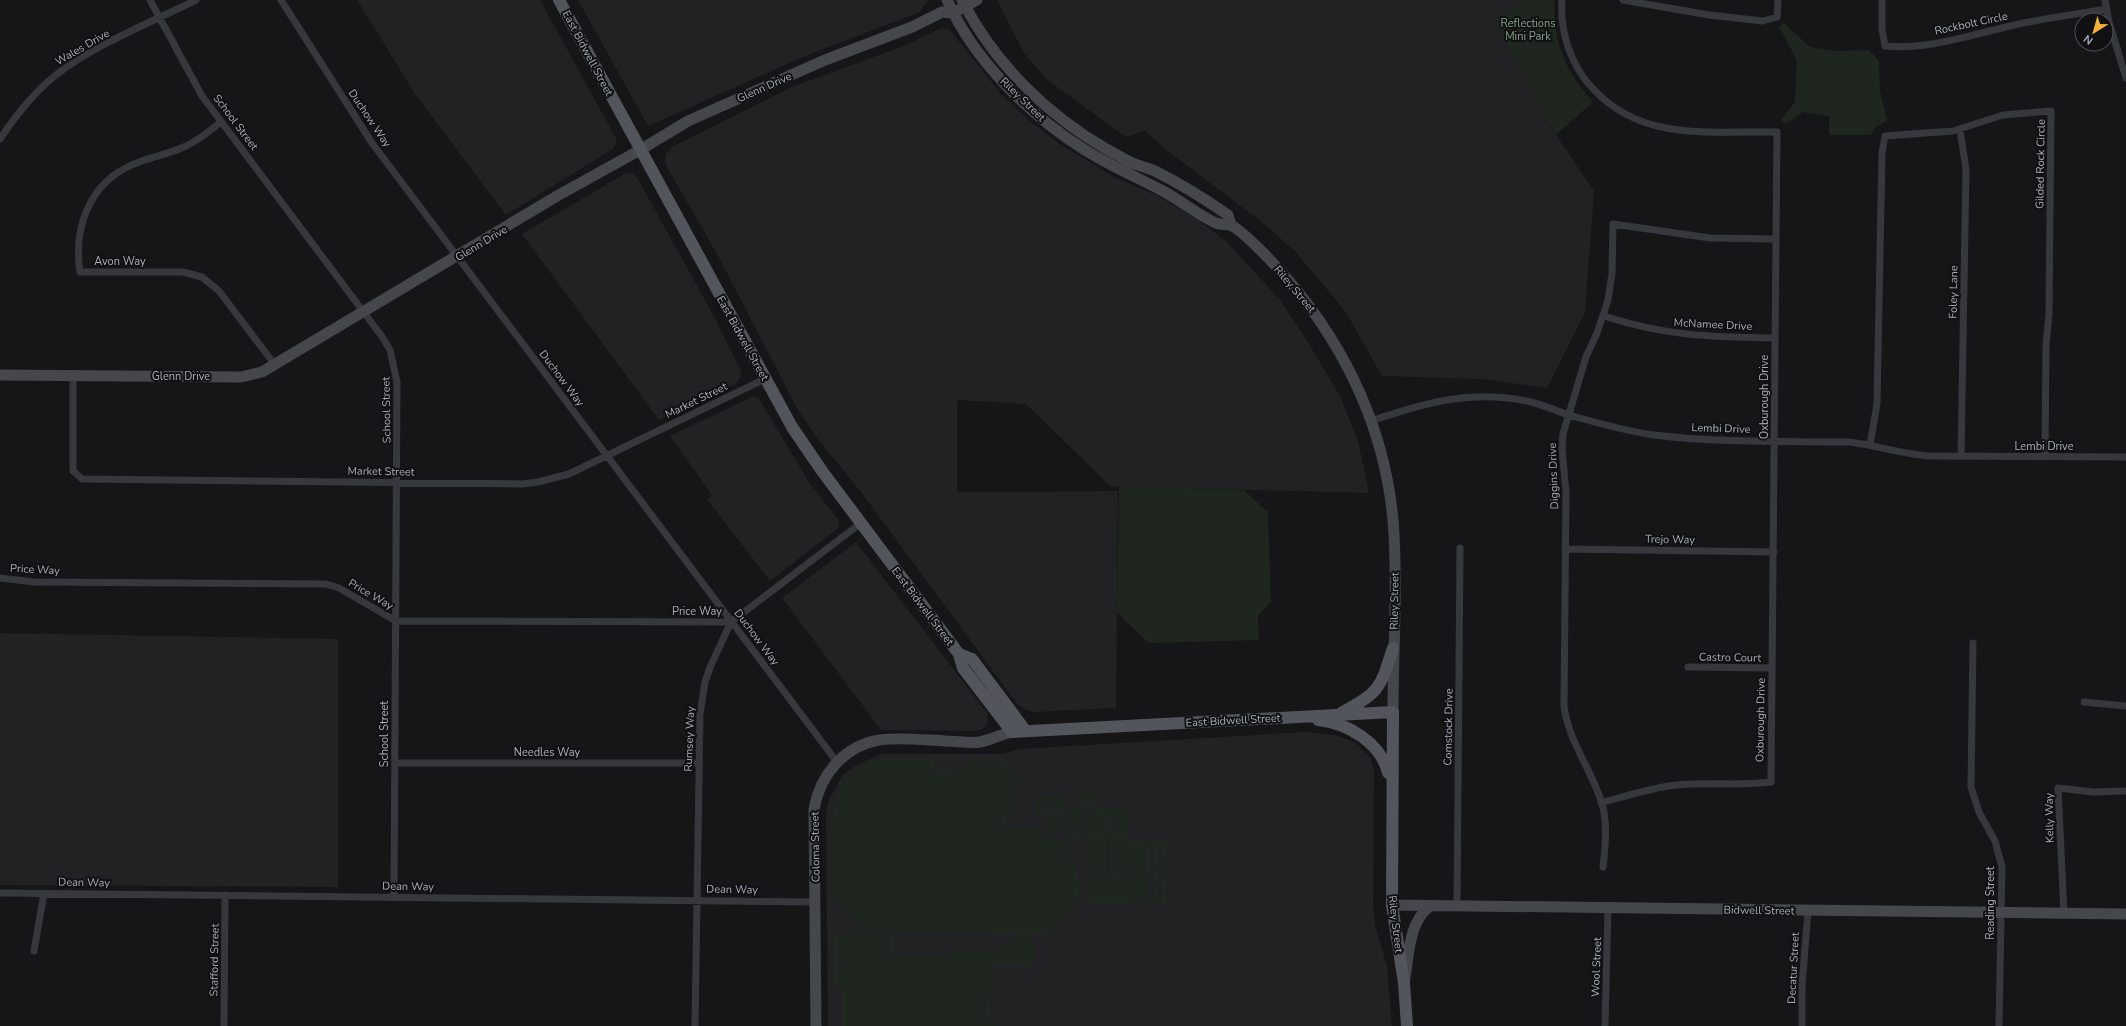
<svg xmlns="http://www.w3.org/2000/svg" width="2126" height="1026" viewBox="0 0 2126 1026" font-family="'Nunito Sans',sans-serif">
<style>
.built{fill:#222225}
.green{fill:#1e261f}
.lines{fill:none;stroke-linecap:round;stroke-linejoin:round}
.street{stroke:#37383d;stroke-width:7}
.secondary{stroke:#45474d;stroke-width:11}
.primary{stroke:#53555c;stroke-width:12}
.labels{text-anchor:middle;stroke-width:4;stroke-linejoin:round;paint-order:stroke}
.park-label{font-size:11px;fill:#7fa381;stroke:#111113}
.street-label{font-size:11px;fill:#a8adb8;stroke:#111113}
</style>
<rect width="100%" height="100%" fill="#161618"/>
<path class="built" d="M357,0H540L616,138V144L613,149L506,215L415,94Z
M578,0H928L920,12L805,56L648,126Z
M997,0H1526L1494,20L1556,135L1594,191L1585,312L1547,388L1482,379L1382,376L1345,311L1295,251L1263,223L1169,152L1145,131L1126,137L1046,79L1024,53Z
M941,28L949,29L1002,95L1032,123L1057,142L1114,177L1158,196L1197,219L1228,243L1280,300L1308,342L1341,398L1359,445L1369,493L1110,486L1026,404L957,400V492L1118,491L1116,708L1036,712L1026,710L1018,705L861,492L817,438L798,410L716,252L668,169L665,162L666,154L672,147L792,87L906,45Z
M628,172L633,173L638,179L715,318L742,373L739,380L734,384L659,420L522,234Z
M754,396L758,397L809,482L839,521V526L836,530L770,581L707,499L712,495L670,436Z
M856,542L987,713L988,721L984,728L975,731L881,730L782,598Z
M0,633L338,639V887L0,885Z
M1305,732L1335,735L1356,743L1371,759L1374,770L1373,907L1375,925L1387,966L1392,1026H828L826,813L829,800L837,785L842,776L856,765L882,754H1002L1020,749Z"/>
<path class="green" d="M1526,0H1554C1555,46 1563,67 1593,102L1556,135L1494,20Z
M1784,23L1810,47L1838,51L1869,50L1879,61L1880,91L1887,121L1876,127L1871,135H1829V116L1803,112L1786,124L1781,120L1795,102L1797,61L1779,26Z
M1119,486L1244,490L1268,512L1271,602L1258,616L1259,640L1149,643L1117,613Z
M884,758H934L935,771H955V767L1007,766L1006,764L965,765V759H1005L1007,760L1024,783L1017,784L1018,778L1012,772H1007L1008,777L1014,779L1013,786H1007V791H1013L1014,812L1005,815L1007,819V827C1025,828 1040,828 1055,837C1080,851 1087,888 1071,910C1067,916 1060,920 1055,924L1054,934L857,931V922L847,913L840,899L832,900C832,849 816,770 884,758Z
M1079,790L1098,791V805H1079Z
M1035,795L1065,796V815L1035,814Z
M1067,808H1087V838L1067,837Z
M1089,808L1109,809L1108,838H1088Z
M1110,808L1130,809L1129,839L1109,838Z
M1046,815L1065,816V831H1046Z
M1088,841H1108L1107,871H1087Z
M1109,841H1129V871H1109Z
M1130,841L1151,842L1150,872L1130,871Z
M1153,842H1168L1167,903H1152Z
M1087,872L1128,873V903L1087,902Z
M1129,873H1150L1149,903H1129Z
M834,934H894L895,955L950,956L951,951L1000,952V945H1012V937H1034V965H992L991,1016L997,1026H842V988L833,987Z"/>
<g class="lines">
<path class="street" d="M150,0L202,96L383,338L390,350L397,382L394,897
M281,0L372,143L837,762
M1562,0C1560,27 1568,56 1584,78C1633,143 1704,131 1777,132L1771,782C1739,786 1707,782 1676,785C1650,788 1626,796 1601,803
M1623,0L1709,15L1763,21L1777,17L1778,0
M1882,0V29L1885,46C1924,50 1964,37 2002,28C2036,19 2072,15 2107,9
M2105,0L2109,22L2126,78
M221,122C210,130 199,140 186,146C169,154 151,157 134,164C90,182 73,227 80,272H183L202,277L219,291L275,365
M1960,130L1966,169L1961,456
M0,139C16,115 33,93 56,75C94,45 152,22 196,0
M1604,316C1665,336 1711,337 1774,338
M73,376V471L82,479L522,484L538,482L569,474L765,379
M1371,421C1427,402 1472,389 1531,402C1544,405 1556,411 1569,415C1597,423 1625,431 1654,435C1718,443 1784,441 1849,442C1876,445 1901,454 1929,456L2126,457
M1870,445L1877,404L1882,153L1885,136L1953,131L2003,115L2051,111L2049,314L2046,346L2045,457
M1565,549L1774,552
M0,578L34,582L326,584L339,588L396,621L731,622
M1973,643L1971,787L1979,812L1995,841L2002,867L1999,1026
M1688,667L1772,668
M2084,702L2126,706
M395,763H699
M1603,867C1605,849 1607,831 1604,812C1596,775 1569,745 1564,706L1566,493L1562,448L1563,434L1586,357L1597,333L1608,300L1612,273L1613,224L1710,238L1775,239
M0,893L815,902
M1457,906L1460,548
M2064,913L2058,788L2093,792L2126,791
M34,951L44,893
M224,1026L225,895
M695,1026L700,714L705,682L711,665L731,622L861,523
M1605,1026L1608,908
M1802,1026V986L1808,911"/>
<path class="secondary" d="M947,0C974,60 1029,115 1085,150C1109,165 1136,177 1161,190C1179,199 1199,216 1216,223C1220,225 1225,224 1230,225C1242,229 1279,269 1289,281C1347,349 1385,431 1393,520C1398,582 1393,650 1393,712
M962,0C994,63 1047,115 1108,150C1116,154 1124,159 1132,163C1140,166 1148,168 1155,171C1181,184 1205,199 1228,215L1231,225
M0,375L241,377L262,372L557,196L640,150L688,121L825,60L912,27L942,12L953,13L977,0
M1392,905L2126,914
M1405,978C1409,953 1409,922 1430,906
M816,1026L814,809C820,775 844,746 879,740C901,737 924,740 946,741C957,741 970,744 980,742C991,740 1001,734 1012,732"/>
<path class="primary" d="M559,0L792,427L822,471L959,654L963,668L1012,732L1393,712L1392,905L1404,983L1407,1026
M959,654L972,659L1025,730
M1341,713C1380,692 1380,689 1393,648
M1318,720C1348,723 1381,743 1388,773"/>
</g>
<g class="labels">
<g class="park-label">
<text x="1528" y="27">Reflections<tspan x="1528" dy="13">Mini Park</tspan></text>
</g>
<g class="street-label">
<text transform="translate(1971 23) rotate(-12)" y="4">Rockbolt Circle</text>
<text transform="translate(82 47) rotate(-30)" y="4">Wales Drive</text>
<text transform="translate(588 53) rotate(62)" y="4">East Bidwell Street</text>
<text transform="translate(764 87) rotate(-24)" y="4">Glenn Drive</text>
<text transform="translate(1023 99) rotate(44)" y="4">Riley Street</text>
<text transform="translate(370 118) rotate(56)" y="4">Duchow Way</text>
<text transform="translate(236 122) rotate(53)" y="4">School Street</text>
<text transform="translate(2040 164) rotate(-89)" y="4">Gilded Rock Circle</text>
<text transform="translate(481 243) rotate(-31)" y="4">Glenn Drive</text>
<text x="120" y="265">Avon Way</text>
<text transform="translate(1295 289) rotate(50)" y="4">Riley Street</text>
<text transform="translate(1953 292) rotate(-89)" y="4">Foley Lane</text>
<text transform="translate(1713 324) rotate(3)" y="4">McNamee Drive</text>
<text transform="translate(743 338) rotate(61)" y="4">East Bidwell Street</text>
<text x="181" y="380">Glenn Drive</text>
<text transform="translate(562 378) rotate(53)" y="4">Duchow Way</text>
<text transform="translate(1764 397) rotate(-90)" y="4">Oxburough Drive</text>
<text transform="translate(696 400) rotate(-26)" y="4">Market Street</text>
<text transform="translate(386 410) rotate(-91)" y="4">School Street</text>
<text transform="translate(1721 428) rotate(2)" y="4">Lembi Drive</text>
<text x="2044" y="450">Lembi Drive</text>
<text transform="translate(381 471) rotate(1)" y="4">Market Street</text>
<text transform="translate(1553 476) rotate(-92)" y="4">Diggins Drive</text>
<text transform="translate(1670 539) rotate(1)" y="4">Trejo Way</text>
<text transform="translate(35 569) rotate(3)" y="4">Price Way</text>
<text transform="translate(371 594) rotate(30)" y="4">Price Way</text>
<text transform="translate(1394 601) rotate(-89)" y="4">Riley Street</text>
<text transform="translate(923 606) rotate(53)" y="4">East Bidwell Street</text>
<text x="697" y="615">Price Way</text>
<text transform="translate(757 637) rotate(53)" y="4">Duchow Way</text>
<text transform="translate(1730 657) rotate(1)" y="4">Castro Court</text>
<text transform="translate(1233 720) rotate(-3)" y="4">East Bidwell Street</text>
<text transform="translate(1760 720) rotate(-89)" y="4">Oxburough Drive</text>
<text transform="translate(1448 727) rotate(-89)" y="4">Comstock Drive</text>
<text transform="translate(384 734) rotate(-90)" y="4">School Street</text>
<text transform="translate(689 739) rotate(-88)" y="4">Rumsey Way</text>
<text x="547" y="756">Needles Way</text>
<text transform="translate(2049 818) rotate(-91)" y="4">Kelly Way</text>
<text transform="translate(815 847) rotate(-91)" y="4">Coloma Street</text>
<text transform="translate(84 882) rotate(1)" y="4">Dean Way</text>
<text transform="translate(408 886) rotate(1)" y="4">Dean Way</text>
<text transform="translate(732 889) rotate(1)" y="4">Dean Way</text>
<text transform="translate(1990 903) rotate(-90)" y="4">Reading Street</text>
<text transform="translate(1759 910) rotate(1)" y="4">Bidwell Street</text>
<text transform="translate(1396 924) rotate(83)" y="4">Riley Street</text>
<text transform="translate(214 960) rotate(-89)" y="4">Stafford Street</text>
<text transform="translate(1596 967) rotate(-88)" y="4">Wool Street</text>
<text transform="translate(1793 968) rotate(-87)" y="4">Decatur Street</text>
</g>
</g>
<g transform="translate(2094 32) rotate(217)"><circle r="19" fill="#111113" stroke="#4d4f55"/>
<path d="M0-3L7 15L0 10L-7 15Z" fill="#f2b134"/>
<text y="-6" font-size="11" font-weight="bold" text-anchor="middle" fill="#a8adb8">N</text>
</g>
</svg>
